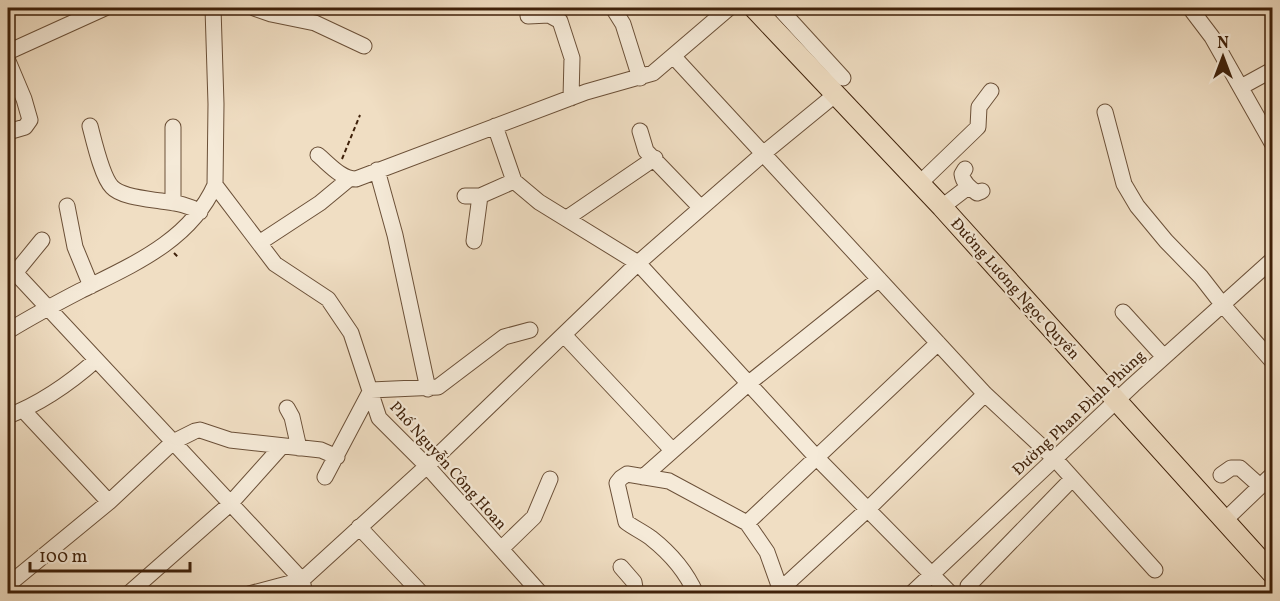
<svg xmlns="http://www.w3.org/2000/svg" width="1280" height="601" viewBox="0 0 1280 601" font-family="Vollkorn,serif">
<style>
.lines{fill:none;stroke-linecap:round;stroke-linejoin:round}
.minor-casing{stroke:#6b5038;stroke-width:17}
.major-casing{stroke:#3f210a;stroke-width:22}
.path{stroke:#3f210a;stroke-width:2;stroke-dasharray:4.5 3;stroke-linecap:butt}
.minor{stroke:#f5ead8;stroke-width:15}
.major{stroke:#f0dec3;stroke-width:20}
.labels{text-anchor:middle;stroke-width:4.5;stroke-linejoin:round;paint-order:stroke}
.street-label{font-size:16px;fill:#3f210a;stroke:#f5ead8}
</style>
<rect width="100%" height="100%" fill="#f0dec3"/>
<filter id="stains"><feTurbulence type="fractalNoise" baseFrequency=".00333" numOctaves="4"/><feColorMatrix values="0 0 0 0 .2 0 0 0 0 .09 0 0 0 0 .02 0 0 0 .5 -.17"/></filter>
<radialGradient id="worn" r=".72"><stop offset=".6" stop-color="#630" stop-opacity="0"/><stop offset="1" stop-color="#630" stop-opacity=".3"/></radialGradient>
<g class="lines">
<defs>
<path id="minor" d="M213,8L216,104L215,185L275,264L328,299L351,333L379,418L427,466L541,594
M254,8L271,14L315,23L364,46
M613,8L623,24L640,78
M779,8L843,78
M1190,8L1212,37L1272,143
M528,16L549,15L560,21L572,58L571,98
M8,52L105,8
M674,57L985,394L1055,459L1155,570
M8,61L24,99L30,120L25,127L8,132
M1241,87L1272,70
M1105,112L1124,184L1137,206L1166,241L1201,277L1222,304L1272,361
M90,126C94,141 102,177 112,187C121,197 148,199 161,201C175,203 187,204 200,212
M495,126L514,181L539,202L638,263L817,458L951,594
M640,131L646,151L701,208
M318,155C329,164 341,179 356,179L586,92L653,73L729,8
M965,169L962,174C963,183 970,188 977,193L982,191
M377,170L395,235L428,389
M920,183L975,130L978,127L979,107L991,91
M465,196H480L514,181
M173,203V127
M67,206L75,247L91,286
M942,207L968,187
M567,218L655,158
M474,241L480,196
M259,243L320,203L349,179
M8,265L302,580L427,466L638,263L764,153L836,94
M15,273L42,240
M1123,312L1164,357
M8,331C31,317 55,304 80,291C132,265 190,241 215,185
M564,335L672,450
M287,408L292,417L299,448
M23,410L109,502
M8,416C42,403 69,384 96,360
M1221,475L1231,468H1240L1260,486
M325,477L371,390L438,387L504,337L530,330
M643,477L749,383L879,279
M1225,520L1272,475
M747,523L938,343
M359,527L422,594
M501,549L534,517L550,479
M621,567L634,582L636,594
M8,585L109,502L173,442L195,431L200,430L230,440L321,450L337,457
M968,586L1072,479
M780,590L868,509L985,394
M128,594L230,504L282,446
M249,594L302,580L305,594
M696,594C686,571 670,553 651,538C643,532 634,528 626,522L617,483L621,478L627,474L669,481L747,523L767,552L782,594
M911,594L1133,385L1272,260"/>
<path id="major" d="M754,8L942,207L1272,573"/>
</defs>
<use href="#minor" class="minor-casing"/>
<use href="#major" class="major-casing"/>
<path class="path" d="M342,159L360,115
M174,253L179,258"/>
<use href="#minor" class="minor"/>
<use href="#major" class="major"/>
</g>
<g class="labels">
<g class="street-label">
<text transform="translate(1016 288) rotate(48)" y="6">Đường Lương Ngọc Quyến</text>
<text transform="translate(1078 412) rotate(-43)" y="6">Đường Phan Đình Phùng</text>
<text transform="translate(449 465) rotate(48)" y="6">Phố Nguyễn Công Hoan</text>
</g>
</g>
<rect width="1280" height="601" fill="none" stroke="#f0dec3" stroke-width="30"/>
<rect x="9" y="9" width="1262" height="583" fill="none" stroke="#3f210a" stroke-width="3"/>
<rect x="15" y="15" width="1250" height="571" fill="none" stroke="#3f210a" stroke-width="1.5"/>
<g transform="translate(1223 57)" stroke="#f5ead8" stroke-width="4.5" paint-order="stroke">
<path d="M0-4.5L10 22L0 15L-10 22Z" fill="#3f210a"/>
<text y="-9" font-size="16" font-weight="bold" text-anchor="middle" fill="#3f210a">N</text>
</g>
<path d="M30 562v9h160v-9" fill="none" stroke="#3f210a" stroke-width="3"/>
<text x="39" y="562" font-size="18" fill="#3f210a" stroke="#f5ead8" stroke-width="4.5" paint-order="stroke">100 m</text>
<rect width="100%" height="100%" filter="url(#stains)"/>
<rect width="100%" height="100%" fill="url(#worn)"/>
</svg>
